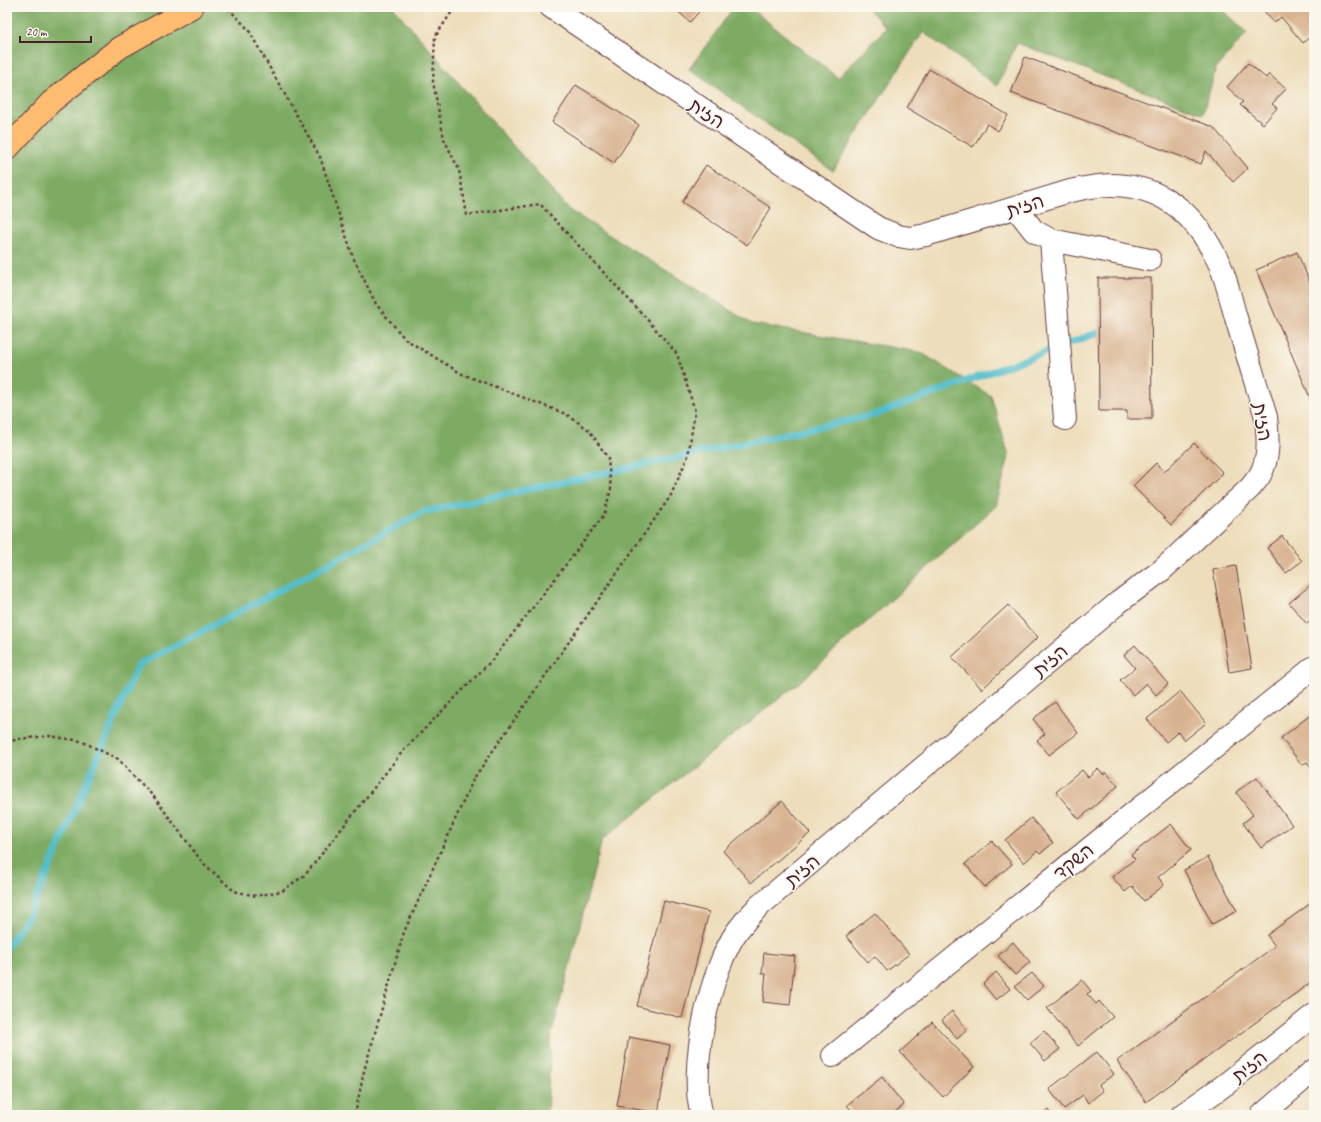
<svg xmlns="http://www.w3.org/2000/svg" width="1321" height="1122" viewBox="0 0 1321 1122" font-family="Caveat,'Playpen Sans Hebrew',sans-serif">
<style>
.forest{fill:#7eab63;stroke:#646547}
.lines{fill:none;stroke-linecap:round;stroke-linejoin:round}
.stream{stroke:#52becb;stroke-width:7}
.building{fill:#d8b290}
.minor-casing{stroke:#623c40;stroke-width:24}
.major-casing{stroke:#623c40;stroke-width:24}
.path{stroke:#623c40;stroke-width:2.5;stroke-dasharray:3 3;stroke-linecap:butt}
.minor{stroke:#fff;stroke-width:22}
.major{stroke:#fdbc70;stroke-width:22}
.labels{text-anchor:middle;stroke-width:3;stroke-linejoin:round;paint-order:stroke}
.street-label{font-size:19px;fill:#4a1f2b;stroke:#fbf7ec}
</style>
<rect width="100%" height="100%" fill="#fbf7ec"/>
<filter id="ink" filterUnits="userSpaceOnUse"><feTurbulence type="fractalNoise" baseFrequency=".025" numOctaves="2"/><feDisplacementMap in="SourceGraphic" scale="8" xChannelSelector="R" yChannelSelector="G"/><feConvolveMatrix kernelMatrix="1 2 1 2 8 2 1 2 1" color-interpolation-filters="sRGB"/></filter>
<filter id="wash" filterUnits="userSpaceOnUse"><feTurbulence type="fractalNoise" baseFrequency=".012" numOctaves="4" result="noise"/><feDisplacementMap in="SourceGraphic" scale="16" xChannelSelector="R" yChannelSelector="G"/><feGaussianBlur stdDeviation="0.9" result="paint"/><feColorMatrix in="noise" values="0 0 0 0 0 0 0 0 0 0 0 0 0 0 0 0 0 1.4 0 .05"/><feComposite in="paint" operator="in"/></filter>
<g filter="url(#wash)">
<rect width="100%" height="100%" fill="#edddba"/>
<path class="forest" d="M7,7H393L569,210L752,324L920,352L991,396L1009,456L996,506L801,681L602,840L551,1037L547,1115H7Z
M734,7H749L838,78L886,28L867,7H1221V8L1247,33L1216,68L1203,114L1017,43L997,86L923,32L833,171L689,69Z"/>
<g class="lines">
<path class="stream" d="M7,947L28,917L138,665L297,581L423,512L874,415L1097,333"/>
</g>
<g id="blocks">
<path class="building" d="M673,7H703L690,22Z
M1267,7H1314V33L1303,43L1281,17L1274,23L1264,11Z
M1025,57L1213,127L1248,168L1233,182L1206,151L1201,164L1011,93Z
M1248,63L1266,78L1269,74L1286,89L1272,104L1277,108L1263,124L1240,105L1243,102L1227,87Z
M929,69L1008,115L998,131L987,124L973,147L907,108Z
M576,85L639,125L614,163L552,122Z
M706,165L771,208L747,245L682,202Z
M1297,252L1314,292V407L1256,270Z
M1098,278H1151L1152,419H1127V411H1099Z
M1194,443L1223,473L1171,525L1133,486L1156,463L1164,472Z
M1282,536L1302,561L1286,573L1267,548Z
M1236,566L1252,668L1229,672L1213,570Z
M1314,582V618L1307,624L1289,603Z
M1008,605L1038,637L982,689L952,657Z
M1135,645L1168,684L1156,695L1146,683L1133,695L1120,680L1135,668L1124,655Z
M1180,691L1206,723L1185,740L1178,732L1166,742L1147,719Z
M1055,702L1078,733L1049,755L1037,740L1045,734L1033,719Z
M1313,713L1314,715V772L1307,762L1302,765L1281,738Z
M1098,768L1103,774L1106,772L1118,786L1079,819L1056,792L1082,770L1088,777Z
M1257,777L1292,825L1261,848L1243,823L1253,815L1236,792Z
M782,801L810,833L751,883L723,851Z
M1031,818L1053,843L1040,854L1037,851L1024,863L1005,840Z
M1171,824L1191,850L1158,877L1164,885L1144,901L1132,886L1125,892L1112,877L1135,859L1131,855Z
M992,841L1012,864L985,887L965,864Z
M1208,857L1237,911L1212,924L1184,870Z
M664,901L709,912L682,1018L637,1006Z
M1314,901V980L1146,1102L1117,1061L1275,946L1267,935Z
M875,913L909,954L887,971L875,956L868,962L846,936Z
M1013,942L1030,962L1015,975L998,956Z
M764,953L795,956L790,1005L763,1002L766,974H762Z
M996,972L1010,989L996,1000L983,984Z
M1032,973L1044,986L1027,1000L1015,986Z
M1082,980L1091,991L1087,994L1096,1004L1099,1001L1113,1017L1078,1046L1047,1008Z
M952,1011L967,1030L957,1039L942,1020Z
M932,1022L974,1067L943,1097L900,1052Z
M1044,1031L1060,1049L1045,1061L1030,1043Z
M629,1037L670,1045L658,1113L617,1106Z
M1097,1052L1114,1074L1099,1085L1103,1091L1088,1103L1083,1095L1064,1109L1049,1089Z
M882,1077L904,1105L891,1115H855L847,1105Z
M1048,1110L1052,1115H1042Z"/>
</g>
</g>
<g filter="url(#ink)">
<use href="#blocks" fill-opacity="0" stroke="#623c40" stroke-width="1"/>
<g class="lines">
<defs>
<path id="minor" d="M551,7L878,228L898,236L910,238L926,235L1070,191C1084,188 1098,185 1112,185C1167,186 1198,218 1220,265C1227,281 1231,301 1236,318C1246,351 1256,384 1266,417C1268,437 1270,457 1260,475C1257,480 1253,484 1250,488L1162,570L1119,602L758,907C751,914 744,922 738,930C710,968 688,1070 702,1115
M1016,208L1034,231L1051,240L1150,260
M1051,240L1065,419
M833,1056L1314,667
M1182,1115L1226,1084L1314,1015
M1262,1115L1314,1070"/>
<path id="major" d="M7,149L51,102L119,48L192,7"/>
</defs>
<use href="#minor" class="minor-casing"/>
<use href="#major" class="major-casing"/>
<path class="path" d="M496,7L529,8
M7,743L18,739L49,736L81,741L118,759L154,797L202,862L234,891L256,896L282,891L305,875L403,751L494,658L604,515L611,489L608,458L589,430L566,414L462,374L405,339L376,304L353,257L320,157L248,29L227,7
M355,1115L364,1071L404,932L474,778L670,497L688,456L695,411L677,354L645,317L540,204L467,215L459,170L444,139L433,82L435,37L455,7"/>
<use href="#minor" class="minor"/>
<use href="#major" class="major"/>
</g>
</g>
<g class="labels">
<g class="street-label">
<text transform="translate(707 113) rotate(34)" y="7">הזית</text>
<text transform="translate(1025 205) rotate(-17)" y="7">הזית</text>
<text transform="translate(1263 422) rotate(81)" y="7">הזית</text>
<text transform="translate(1050 660) rotate(-40)" y="7">הזית</text>
<text transform="translate(1073 861) rotate(-39)" y="7">השקד</text>
<text transform="translate(802 870) rotate(-40)" y="7">הזית</text>
<text transform="translate(1249 1066) rotate(-38)" y="7">הזית</text>
</g>
</g>
<rect width="1321" height="1122" fill="none" stroke="#fbf7ec" stroke-width="24"/>
<path d="M20 36v6h71v-6" fill="none" stroke="#4a1f2b" stroke-width="2"/>
<text x="26" y="36" font-size="12" fill="#4a1f2b" stroke="#fbf7ec" stroke-width="3" paint-order="stroke">20 m</text>
</svg>
